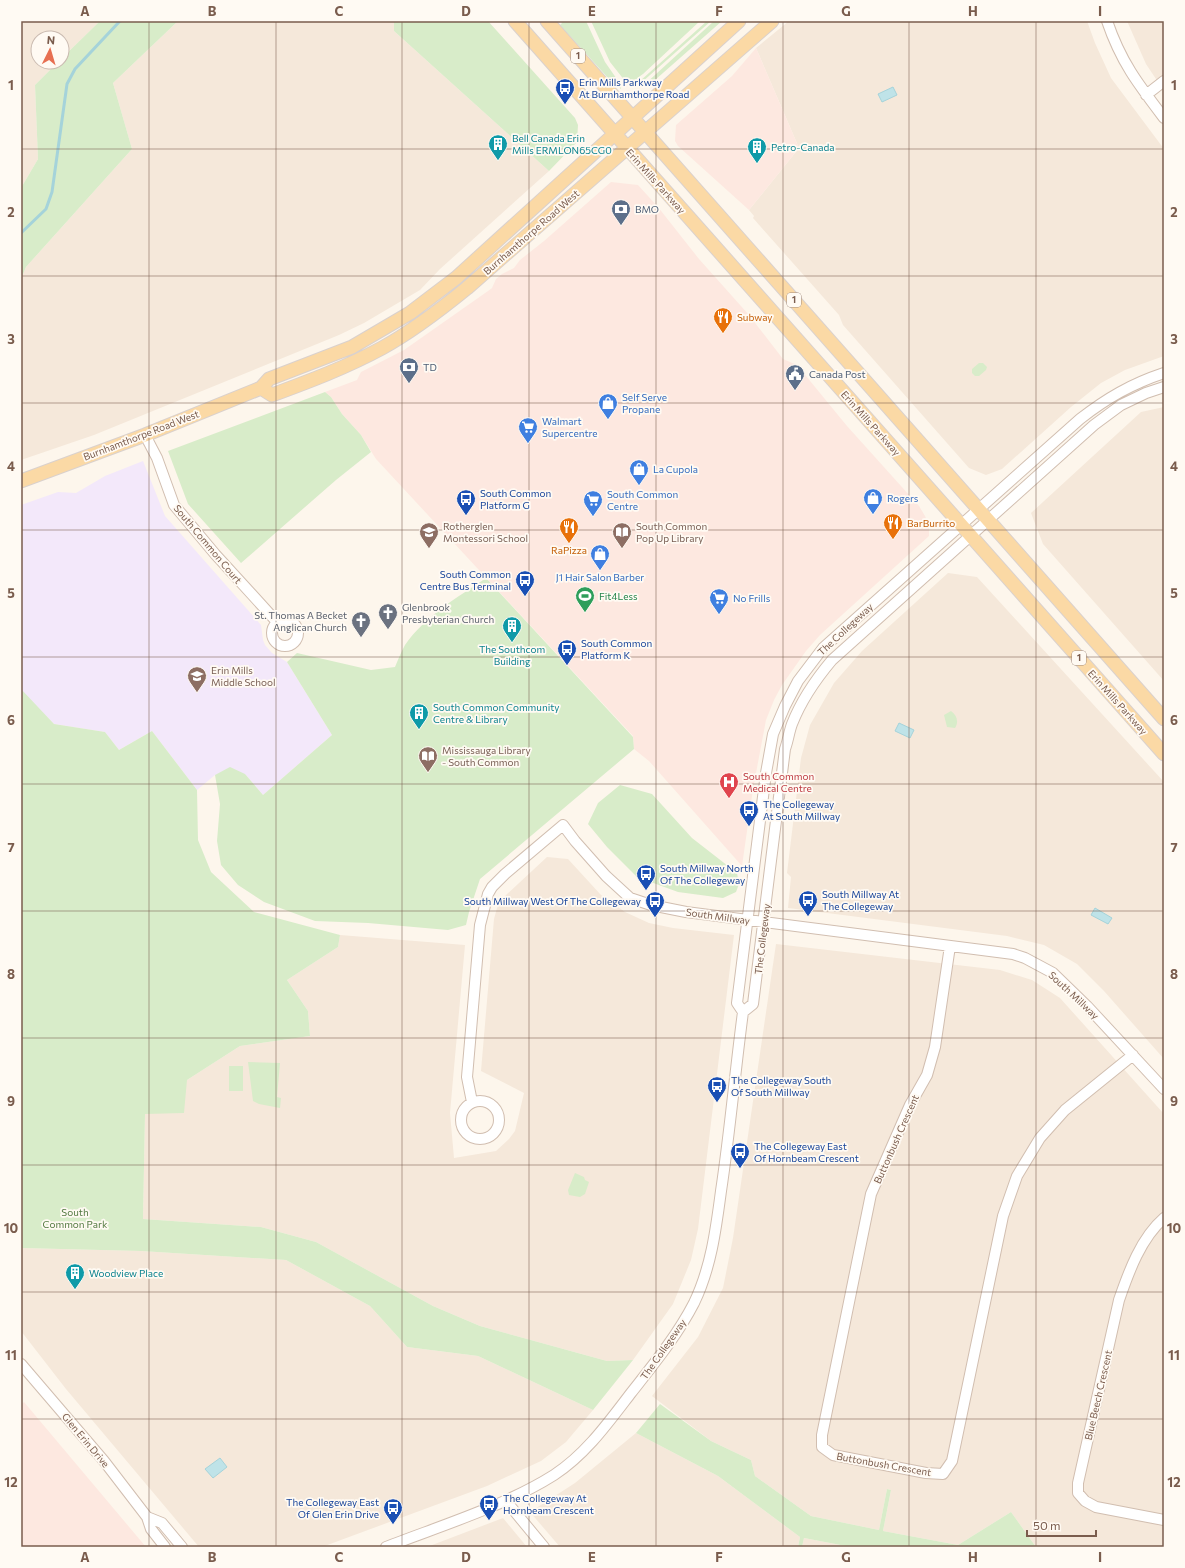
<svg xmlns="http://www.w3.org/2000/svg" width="1185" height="1568" viewBox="0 0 1185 1568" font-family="Commissioner,sans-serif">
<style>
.residential{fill:#f5e8da}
.commercial{fill:#fde8e0}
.education{fill:#f3e8fa}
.green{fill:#d8ecc9}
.water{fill:#bfe3e8;stroke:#a5d3da}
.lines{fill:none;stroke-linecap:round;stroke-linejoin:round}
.stream{stroke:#a5d3da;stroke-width:3}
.minor-casing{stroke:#d1beb0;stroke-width:12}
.major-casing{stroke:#dad1cd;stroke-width:15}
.minor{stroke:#fff;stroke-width:10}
.major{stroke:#fbd9a5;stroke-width:13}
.grid{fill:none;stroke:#7a5c4d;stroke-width:1;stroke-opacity:0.55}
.labels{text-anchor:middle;stroke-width:3.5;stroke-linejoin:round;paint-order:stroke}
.shield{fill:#fffaf3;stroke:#a28b7f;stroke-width:1}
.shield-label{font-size:9px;font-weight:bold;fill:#7a5c4d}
.transit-label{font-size:10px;fill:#164399;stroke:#fffaf3;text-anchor:start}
.culture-label{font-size:10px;fill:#0d838f;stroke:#fffaf3;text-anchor:start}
.street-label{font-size:10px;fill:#7a5c4d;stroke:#fffaf3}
.service-label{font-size:10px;fill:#4e5e75;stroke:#fffaf3;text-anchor:start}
.food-label{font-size:10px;fill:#c56008;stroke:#fffaf3;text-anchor:start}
.shop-label{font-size:10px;fill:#366cbe;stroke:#fffaf3;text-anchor:start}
.education-label{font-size:10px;fill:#785e54;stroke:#fffaf3;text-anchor:start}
.leisure-label{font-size:10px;fill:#27864d;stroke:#fffaf3;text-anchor:start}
.worship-label{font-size:10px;fill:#5b616d;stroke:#fffaf3;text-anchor:start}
.health-label{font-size:10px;fill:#be3a42;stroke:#fffaf3;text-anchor:start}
.park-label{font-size:10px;fill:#537a41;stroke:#fffaf3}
.neatline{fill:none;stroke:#7a5c4d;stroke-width:1.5}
.grid-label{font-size:13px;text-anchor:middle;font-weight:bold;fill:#7a5c4d}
</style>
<rect width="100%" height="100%" fill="#fdf6ec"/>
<path class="residential" d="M21,21H100L62,58V38H38V62H58L35,85L38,159L21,188Z
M178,21H394V31L549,171L440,269L420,290L364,323L339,335L94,435L21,460V279L26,267L132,149L113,83Z
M789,21H1087L1095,43L1111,78L1164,149V356L1125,370L1101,383L1071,407L1002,469L986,475L969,468L843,325L839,315L753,218L754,216L749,210L799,148L756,48Z
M1127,21H1164V91L1146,64Z
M1164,407V681L1043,544L1031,513L1141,412Z
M948,573L977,577L1164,782V1059L1104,991L1077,964L1044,945L1007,936L788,908L791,877L787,873L801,758L810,725L834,683L862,651Z
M547,857L568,859L601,895L625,912L649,923L673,928L734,935L698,1229L691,1260L673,1304L633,1360L607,1361L480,1326L433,1306L316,1242L261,1227L143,1219L145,1114L187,1080L240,1046L310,1036L308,1011L287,980L338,947L340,935L465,945L450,1113L454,1158L496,1151L509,1139L515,1131L524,1093L481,1071L494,919L497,908L506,895Z
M776,944L1000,970L1032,980L1060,998L1164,1114V1547H1036L1011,1512L958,1545L883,1531L891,1490L887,1489L879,1530L811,1516L755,1476L751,1460L711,1441L652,1396L698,1337L723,1288L733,1238Z
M21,1248L141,1251L286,1260L370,1306L407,1347L478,1356L593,1410L566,1442L541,1461L487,1486L322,1547H199L66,1389L21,1331Z
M636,1433L718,1476L800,1537L798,1547H560L530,1512L575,1483Z
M503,1518L527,1547H427Z
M804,1538L851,1547H802Z"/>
<path class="commercial" d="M756,48L799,148L749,210L678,146L675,141L676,125L732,76Z
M611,182L638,185L658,207L699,259L749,315L783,359L797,365L847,426L919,506L925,516L929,526V536L820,635L806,651L782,685L774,700L766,720L753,789L742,866L649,761L634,749L633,736L376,459L361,435L342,414L331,397L325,392L357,380L361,372L404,350L488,291L492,288L496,279L502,274L514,268L520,260L544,241Z
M24,1402L146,1547H21V1405Z"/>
<path class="education" d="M143,461L165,516L261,625L263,640L265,645L272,653L287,662L332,735L263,795L245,774L215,775L197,790L152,731L119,750L105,732L54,724L21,690V505L58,492L76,493L105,476Z"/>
<path class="green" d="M100,21H178L113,83L132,149L26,267L21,279V188L38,159L35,85L58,62H62V58Z
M394,21H488L575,118L578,125L577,142L549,171L394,31Z
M561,21H586L605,62L621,85V89L609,79L560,25L562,23Z
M591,21H700L643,74C637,78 632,85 625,81L610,62Z
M707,21H711L641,83L640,81Z
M714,21H722L655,80L646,87L644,85Z
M979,363H983L987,367L986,370L979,376H975L972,373V369Z
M325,392L331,397L342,414L361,435L371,452L336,480L241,563L188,504L168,451Z
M486,578L633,737L634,749L480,879L469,912L466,925L448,930L368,923L315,921L264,902L238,885L221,865L217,841L220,804L215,775L230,767L245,774L263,795L332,735L287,662L297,653L371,670L395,667C398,660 401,652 405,645C426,615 457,598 486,578Z
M21,689L54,724L105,732L119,750L152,731L197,790L198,840L211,872L254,912L340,935L338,947L287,980L308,1011L310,1036L240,1046L187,1080L184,1113L145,1114L143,1219L261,1227L316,1242L433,1306L480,1326L607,1361L633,1360L593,1410L478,1356L407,1347L370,1306L286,1260L141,1251L21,1248Z
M951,711C957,715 959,722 955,728L947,727L944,715Z
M620,785L652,794L692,838L737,873L739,884L736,892L723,898L678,892L637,877L607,847L588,824L598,803Z
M248,1062L280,1063L277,1097L281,1098L280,1108L259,1104L253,1101Z
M229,1066H243V1091H229Z
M575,1173L584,1177L585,1180L589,1182L585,1194L580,1197L569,1195L568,1190Z
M660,1404L711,1441L751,1460L755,1476L811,1516L879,1530L887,1489L891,1490L883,1531L958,1545L1011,1512L1036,1547H851L804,1538L802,1547H798L800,1537L718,1476L636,1433Z"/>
<path class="water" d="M893,87L897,95L882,102L878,94Z
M899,723L914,730L910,738L895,731Z
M1095,908L1112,918L1108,924L1091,915Z
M220,1458L227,1467L213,1478L205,1469Z"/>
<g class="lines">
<path class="stream" d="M21,233L46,209L52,192L67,84L75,69L120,21"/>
<defs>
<path id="minor" d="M1107,21C1121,62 1138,84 1164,118
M1146,95L1164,81
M145,435L157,458L174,505L215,554L277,622
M272 633a13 13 0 1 1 26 0a13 13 0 1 1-26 0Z
M950,946L935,1047L927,1075L910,1105L871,1194L822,1435V1447L833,1455L926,1473L943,1474L952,1461L1003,1216L1017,1176L1040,1138L1065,1110L1133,1055
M743,1012L753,1004L785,749C788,741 789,732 792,724C801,701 816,679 832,660L1094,425L1121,405L1146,393L1164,387
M461 1120a19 19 0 1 1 38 0a19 19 0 1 1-38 0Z
M472,1102L467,1077L480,925L488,894L492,887L505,874L563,825L575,841L606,876L630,898L651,905L686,912L1013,954L1025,958L1053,973L1087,1006L1164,1089
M1164,1218C1141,1238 1129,1271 1119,1300L1078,1483V1493L1085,1501L1096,1507L1164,1520
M21,1364L104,1461L147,1517L151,1529L165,1547
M506,1501L544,1547
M147,1517L162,1523L182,1547
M386,1547C440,1526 505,1506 554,1475C586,1454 608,1423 631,1393C653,1365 677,1336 694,1303C711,1268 716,1229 721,1191C730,1131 735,1072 743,1012L737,1003L766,773L773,734L785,706L798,681L823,648L1080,419C1107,398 1131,384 1164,373"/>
<path id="major" d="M515,21L1164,754
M547,21L1164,719
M261,388L272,395C310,381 347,367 382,348C413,331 440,310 467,288L772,21
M21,481L145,435L261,388L269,379L352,347L410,313L456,278L739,21"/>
</defs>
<use href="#minor" class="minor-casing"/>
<use href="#major" class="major-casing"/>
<use href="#minor" class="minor"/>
<use href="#major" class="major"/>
</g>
<path class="grid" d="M149,21V1547M276,21V1547M402,21V1547M529,21V1547M656,21V1547M783,21V1547M909,21V1547M1036,21V1547M21,149H1164M21,276H1164M21,403H1164M21,530H1164M21,657H1164M21,784H1164M21,911H1164M21,1038H1164M21,1165H1164M21,1292H1164M21,1419H1164"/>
<defs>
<symbol id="bus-pin" viewBox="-11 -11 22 30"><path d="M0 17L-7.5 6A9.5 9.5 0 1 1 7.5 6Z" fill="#1a4fb4" stroke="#fffaf3"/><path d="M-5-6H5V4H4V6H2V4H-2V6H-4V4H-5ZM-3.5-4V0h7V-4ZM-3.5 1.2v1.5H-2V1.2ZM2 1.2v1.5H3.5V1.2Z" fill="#fff"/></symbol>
<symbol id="building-pin" viewBox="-11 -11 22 30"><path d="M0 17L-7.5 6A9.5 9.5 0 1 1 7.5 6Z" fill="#0f9aa8" stroke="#fffaf3"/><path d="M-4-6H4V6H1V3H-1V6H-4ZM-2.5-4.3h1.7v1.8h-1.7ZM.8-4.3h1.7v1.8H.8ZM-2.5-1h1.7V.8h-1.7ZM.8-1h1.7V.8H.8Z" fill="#fff"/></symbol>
<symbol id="bank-pin" viewBox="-11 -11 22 30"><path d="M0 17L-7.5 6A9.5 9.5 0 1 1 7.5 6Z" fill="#5c6f8a" stroke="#fffaf3"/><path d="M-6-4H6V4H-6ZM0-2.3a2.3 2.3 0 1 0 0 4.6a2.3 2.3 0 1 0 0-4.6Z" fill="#fff"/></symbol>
<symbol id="restaurant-pin" viewBox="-11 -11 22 30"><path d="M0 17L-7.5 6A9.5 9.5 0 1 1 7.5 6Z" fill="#e8710a" stroke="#fffaf3"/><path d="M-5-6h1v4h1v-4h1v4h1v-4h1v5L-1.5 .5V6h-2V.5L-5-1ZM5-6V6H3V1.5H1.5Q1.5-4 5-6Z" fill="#fff"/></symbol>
<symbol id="civic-pin" viewBox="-11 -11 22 30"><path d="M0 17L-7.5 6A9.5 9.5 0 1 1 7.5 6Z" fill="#5c6f8a" stroke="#fffaf3"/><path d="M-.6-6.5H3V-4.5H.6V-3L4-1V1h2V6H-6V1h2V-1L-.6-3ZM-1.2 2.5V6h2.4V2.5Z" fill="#fff"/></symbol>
<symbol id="shop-pin" viewBox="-11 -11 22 30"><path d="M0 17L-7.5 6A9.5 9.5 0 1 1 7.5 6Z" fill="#3f7fe0" stroke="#fffaf3"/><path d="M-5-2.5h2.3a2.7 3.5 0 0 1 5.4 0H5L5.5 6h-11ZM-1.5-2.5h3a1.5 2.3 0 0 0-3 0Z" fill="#fff"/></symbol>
<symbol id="supermarket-pin" viewBox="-11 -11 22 30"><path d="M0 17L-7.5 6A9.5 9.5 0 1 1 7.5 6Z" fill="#3f7fe0" stroke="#fffaf3"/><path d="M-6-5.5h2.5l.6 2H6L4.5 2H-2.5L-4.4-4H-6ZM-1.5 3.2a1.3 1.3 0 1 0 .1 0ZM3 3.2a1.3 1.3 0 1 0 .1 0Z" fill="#fff"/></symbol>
<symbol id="school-pin" viewBox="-11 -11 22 30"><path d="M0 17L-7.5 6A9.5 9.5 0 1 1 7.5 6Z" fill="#8d6e63" stroke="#fffaf3"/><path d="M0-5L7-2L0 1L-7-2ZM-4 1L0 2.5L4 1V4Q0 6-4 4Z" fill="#fff"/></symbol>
<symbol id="library-pin" viewBox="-11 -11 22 30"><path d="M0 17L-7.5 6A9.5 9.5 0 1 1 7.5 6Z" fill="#8d6e63" stroke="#fffaf3"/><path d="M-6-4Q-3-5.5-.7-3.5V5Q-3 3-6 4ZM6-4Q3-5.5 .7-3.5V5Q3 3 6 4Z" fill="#fff"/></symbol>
<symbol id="stadium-pin" viewBox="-11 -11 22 30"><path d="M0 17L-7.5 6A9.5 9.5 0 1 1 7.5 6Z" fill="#2e9e5b" stroke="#fffaf3"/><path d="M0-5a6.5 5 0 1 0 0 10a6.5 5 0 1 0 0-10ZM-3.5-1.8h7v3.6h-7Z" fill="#fff"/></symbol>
<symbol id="church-pin" viewBox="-11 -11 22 30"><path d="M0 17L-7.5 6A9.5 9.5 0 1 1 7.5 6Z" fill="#6b7280" stroke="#fffaf3"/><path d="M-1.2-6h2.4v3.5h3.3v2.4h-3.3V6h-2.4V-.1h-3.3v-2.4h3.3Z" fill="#fff"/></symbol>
<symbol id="hospital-pin" viewBox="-11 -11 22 30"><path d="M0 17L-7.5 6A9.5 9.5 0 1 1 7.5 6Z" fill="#e0444e" stroke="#fffaf3"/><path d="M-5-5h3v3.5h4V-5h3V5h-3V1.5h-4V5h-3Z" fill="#fff"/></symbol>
</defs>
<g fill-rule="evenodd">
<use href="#bus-pin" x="554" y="77" width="22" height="30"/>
<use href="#building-pin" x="487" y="133" width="22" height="30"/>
<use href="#building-pin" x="746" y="136" width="22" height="30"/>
<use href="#bank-pin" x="610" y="198" width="22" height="30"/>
<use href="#restaurant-pin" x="712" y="306" width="22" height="30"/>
<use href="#bank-pin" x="398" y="356" width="22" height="30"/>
<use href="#civic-pin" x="784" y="363" width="22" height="30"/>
<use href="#shop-pin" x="597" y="392" width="22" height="30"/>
<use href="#supermarket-pin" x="517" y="416" width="22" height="30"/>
<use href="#shop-pin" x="628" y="458" width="22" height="30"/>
<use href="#shop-pin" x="862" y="487" width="22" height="30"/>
<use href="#bus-pin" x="455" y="488" width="22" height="30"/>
<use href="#supermarket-pin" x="582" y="489" width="22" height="30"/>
<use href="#restaurant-pin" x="882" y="512" width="22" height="30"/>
<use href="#restaurant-pin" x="558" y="516" width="22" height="30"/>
<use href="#school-pin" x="418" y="521" width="22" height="30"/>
<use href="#library-pin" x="611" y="521" width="22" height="30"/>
<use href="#shop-pin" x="589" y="543" width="22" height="30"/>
<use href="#bus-pin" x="514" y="569" width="22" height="30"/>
<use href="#stadium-pin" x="574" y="585" width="22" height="30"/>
<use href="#supermarket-pin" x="708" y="587" width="22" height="30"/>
<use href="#church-pin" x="377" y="602" width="22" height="30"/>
<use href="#church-pin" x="350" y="610" width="22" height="30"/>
<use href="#building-pin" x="501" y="615" width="22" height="30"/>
<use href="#bus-pin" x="556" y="638" width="22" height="30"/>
<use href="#school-pin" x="186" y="665" width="22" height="30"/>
<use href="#building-pin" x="408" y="702" width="22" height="30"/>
<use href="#library-pin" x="417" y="745" width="22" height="30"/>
<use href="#hospital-pin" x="718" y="771" width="22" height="30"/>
<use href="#bus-pin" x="738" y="799" width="22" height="30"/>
<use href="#bus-pin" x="635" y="863" width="22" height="30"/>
<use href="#bus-pin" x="797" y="889" width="22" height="30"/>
<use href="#bus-pin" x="644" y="890" width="22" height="30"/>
<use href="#bus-pin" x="706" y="1075" width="22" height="30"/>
<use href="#bus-pin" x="729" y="1141" width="22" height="30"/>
<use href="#building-pin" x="64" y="1262" width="22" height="30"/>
<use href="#bus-pin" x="478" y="1493" width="22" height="30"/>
<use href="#bus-pin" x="382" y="1497" width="22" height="30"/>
</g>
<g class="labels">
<g class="shield">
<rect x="571" y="49" width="14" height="14" rx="3"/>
<rect x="787" y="293" width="14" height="14" rx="3"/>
<rect x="1072" y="651" width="14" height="14" rx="3"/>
</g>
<g class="shield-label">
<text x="578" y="59">1</text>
<text x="794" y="303">1</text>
<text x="1079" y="661">1</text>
</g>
<g class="transit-label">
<text x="579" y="86">Erin Mills Parkway<tspan x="579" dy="12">At Burnhamthorpe Road</tspan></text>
<text x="480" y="497">South Common<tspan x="480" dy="12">Platform G</tspan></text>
<text x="511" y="578" text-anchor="end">South Common<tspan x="511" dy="12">Centre Bus Terminal</tspan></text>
<text x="581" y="647">South Common<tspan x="581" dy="12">Platform K</tspan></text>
<text x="763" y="808">The Collegeway<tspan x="763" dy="12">At South Millway</tspan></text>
<text x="660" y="872">South Millway North<tspan x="660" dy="12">Of The Collegeway</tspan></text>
<text x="822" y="898">South Millway At<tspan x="822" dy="12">The Collegeway</tspan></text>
<text x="641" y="905" text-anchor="end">South Millway West Of The Collegeway</text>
<text x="731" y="1084">The Collegeway South<tspan x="731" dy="12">Of South Millway</tspan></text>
<text x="754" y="1150">The Collegeway East<tspan x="754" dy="12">Of Hornbeam Crescent</tspan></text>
<text x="503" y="1502">The Collegeway At<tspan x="503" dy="12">Hornbeam Crescent</tspan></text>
<text x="379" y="1506" text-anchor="end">The Collegeway East<tspan x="379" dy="12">Of Glen Erin Drive</tspan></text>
</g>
<g class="culture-label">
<text x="512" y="142">Bell Canada Erin<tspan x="512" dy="12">Mills ERMLON65CG0</tspan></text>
<text x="771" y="151">Petro-Canada</text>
<text x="512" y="653" text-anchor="middle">The Southcom<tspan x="512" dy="12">Building</tspan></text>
<text x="433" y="711">South Common Community<tspan x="433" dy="12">Centre &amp; Library</tspan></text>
<text x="89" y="1277">Woodview Place</text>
</g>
<g class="street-label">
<text transform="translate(656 181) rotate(48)" y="4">Erin Mills Parkway</text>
<text transform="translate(531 232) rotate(-41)" y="4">Burnhamthorpe Road West</text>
<text transform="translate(871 423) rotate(48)" y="4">Erin Mills Parkway</text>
<text transform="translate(141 435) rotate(-21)" y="4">Burnhamthorpe Road West</text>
<text transform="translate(208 544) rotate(50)" y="4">South Common Court</text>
<text transform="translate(845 629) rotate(-43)" y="4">The Collegeway</text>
<text transform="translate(1118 702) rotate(48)" y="4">Erin Mills Parkway</text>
<text transform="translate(718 916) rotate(8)" y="4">South Millway</text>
<text transform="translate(762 939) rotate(-83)" y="4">The Collegeway</text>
<text transform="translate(1074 995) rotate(43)" y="4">South Millway</text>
<text transform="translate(896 1139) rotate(-66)" y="4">Buttonbush Crescent</text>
<text transform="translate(663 1349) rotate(-55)" y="4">The Collegeway</text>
<text transform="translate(1098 1395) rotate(-77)" y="4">Blue Beech Crescent</text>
<text transform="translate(86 1440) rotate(50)" y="4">Glen Erin Drive</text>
<text transform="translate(884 1464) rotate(10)" y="4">Buttonbush Crescent</text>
</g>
<g class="service-label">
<text x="635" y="213">BMO</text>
<text x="423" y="371">TD</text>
<text x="809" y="378">Canada Post</text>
</g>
<g class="food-label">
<text x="737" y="321">Subway</text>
<text x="907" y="527">BarBurrito</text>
<text x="569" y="554" text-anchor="middle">RaPizza</text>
</g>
<g class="shop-label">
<text x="622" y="401">Self Serve<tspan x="622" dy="12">Propane</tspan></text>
<text x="542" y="425">Walmart<tspan x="542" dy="12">Supercentre</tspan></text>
<text x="653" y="473">La Cupola</text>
<text x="607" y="498">South Common<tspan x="607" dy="12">Centre</tspan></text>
<text x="887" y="502">Rogers</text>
<text x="600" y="581" text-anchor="middle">J1 Hair Salon Barber</text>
<text x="733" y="602">No Frills</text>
</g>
<g class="education-label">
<text x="443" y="530">Rotherglen<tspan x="443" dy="12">Montessori School</tspan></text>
<text x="636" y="530">South Common<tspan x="636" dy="12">Pop Up Library</tspan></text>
<text x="211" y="674">Erin Mills<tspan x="211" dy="12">Middle School</tspan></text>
<text x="442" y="754">Mississauga Library<tspan x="442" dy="12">- South Common</tspan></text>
</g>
<g class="leisure-label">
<text x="599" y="600">Fit4Less</text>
</g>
<g class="worship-label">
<text x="402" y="611">Glenbrook<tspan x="402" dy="12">Presbyterian Church</tspan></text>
<text x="347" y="619" text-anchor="end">St. Thomas A Becket<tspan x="347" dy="12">Anglican Church</tspan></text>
</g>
<g class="health-label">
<text x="743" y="780">South Common<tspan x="743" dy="12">Medical Centre</tspan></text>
</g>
<g class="park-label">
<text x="75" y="1216">South<tspan x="75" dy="12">Common Park</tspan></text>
</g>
</g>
<rect width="1185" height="1568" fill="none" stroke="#fffaf3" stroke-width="44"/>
<g transform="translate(50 50) rotate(5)"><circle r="19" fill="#fffaf3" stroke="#cabbb1"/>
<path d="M0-3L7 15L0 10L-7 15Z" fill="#e76f51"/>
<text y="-6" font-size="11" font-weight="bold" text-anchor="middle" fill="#7a5c4d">N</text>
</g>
<path d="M1027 1530v6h69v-6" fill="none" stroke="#7a5c4d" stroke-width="2"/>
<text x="1033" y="1530" font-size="12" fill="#7a5c4d" stroke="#fffaf3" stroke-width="3" paint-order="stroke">50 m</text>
<rect x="22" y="22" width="1141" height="1524" class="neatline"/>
<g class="grid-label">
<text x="85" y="16">A</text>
<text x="212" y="16">B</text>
<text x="339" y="16">C</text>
<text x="466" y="16">D</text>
<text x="592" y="16">E</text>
<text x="719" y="16">F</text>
<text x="846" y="16">G</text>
<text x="973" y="16">H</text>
<text x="1100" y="16">I</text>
<text x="11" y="90">1</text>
<text x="1174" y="90">1</text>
<text x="11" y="217">2</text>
<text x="1174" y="217">2</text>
<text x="11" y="344">3</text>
<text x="1174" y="344">3</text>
<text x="11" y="471">4</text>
<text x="1174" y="471">4</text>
<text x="11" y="598">5</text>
<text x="1174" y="598">5</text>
<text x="11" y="725">6</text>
<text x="1174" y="725">6</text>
<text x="11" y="852">7</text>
<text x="1174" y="852">7</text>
<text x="11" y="979">8</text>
<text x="1174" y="979">8</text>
<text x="11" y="1106">9</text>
<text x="1174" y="1106">9</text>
<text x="11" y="1233">10</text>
<text x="1174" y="1233">10</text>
<text x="11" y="1360">11</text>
<text x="1174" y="1360">11</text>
<text x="11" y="1487">12</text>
<text x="1174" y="1487">12</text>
<text x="85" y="1562">A</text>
<text x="212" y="1562">B</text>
<text x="339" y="1562">C</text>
<text x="466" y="1562">D</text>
<text x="592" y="1562">E</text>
<text x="719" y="1562">F</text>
<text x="846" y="1562">G</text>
<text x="973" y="1562">H</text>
<text x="1100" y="1562">I</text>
</g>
</svg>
